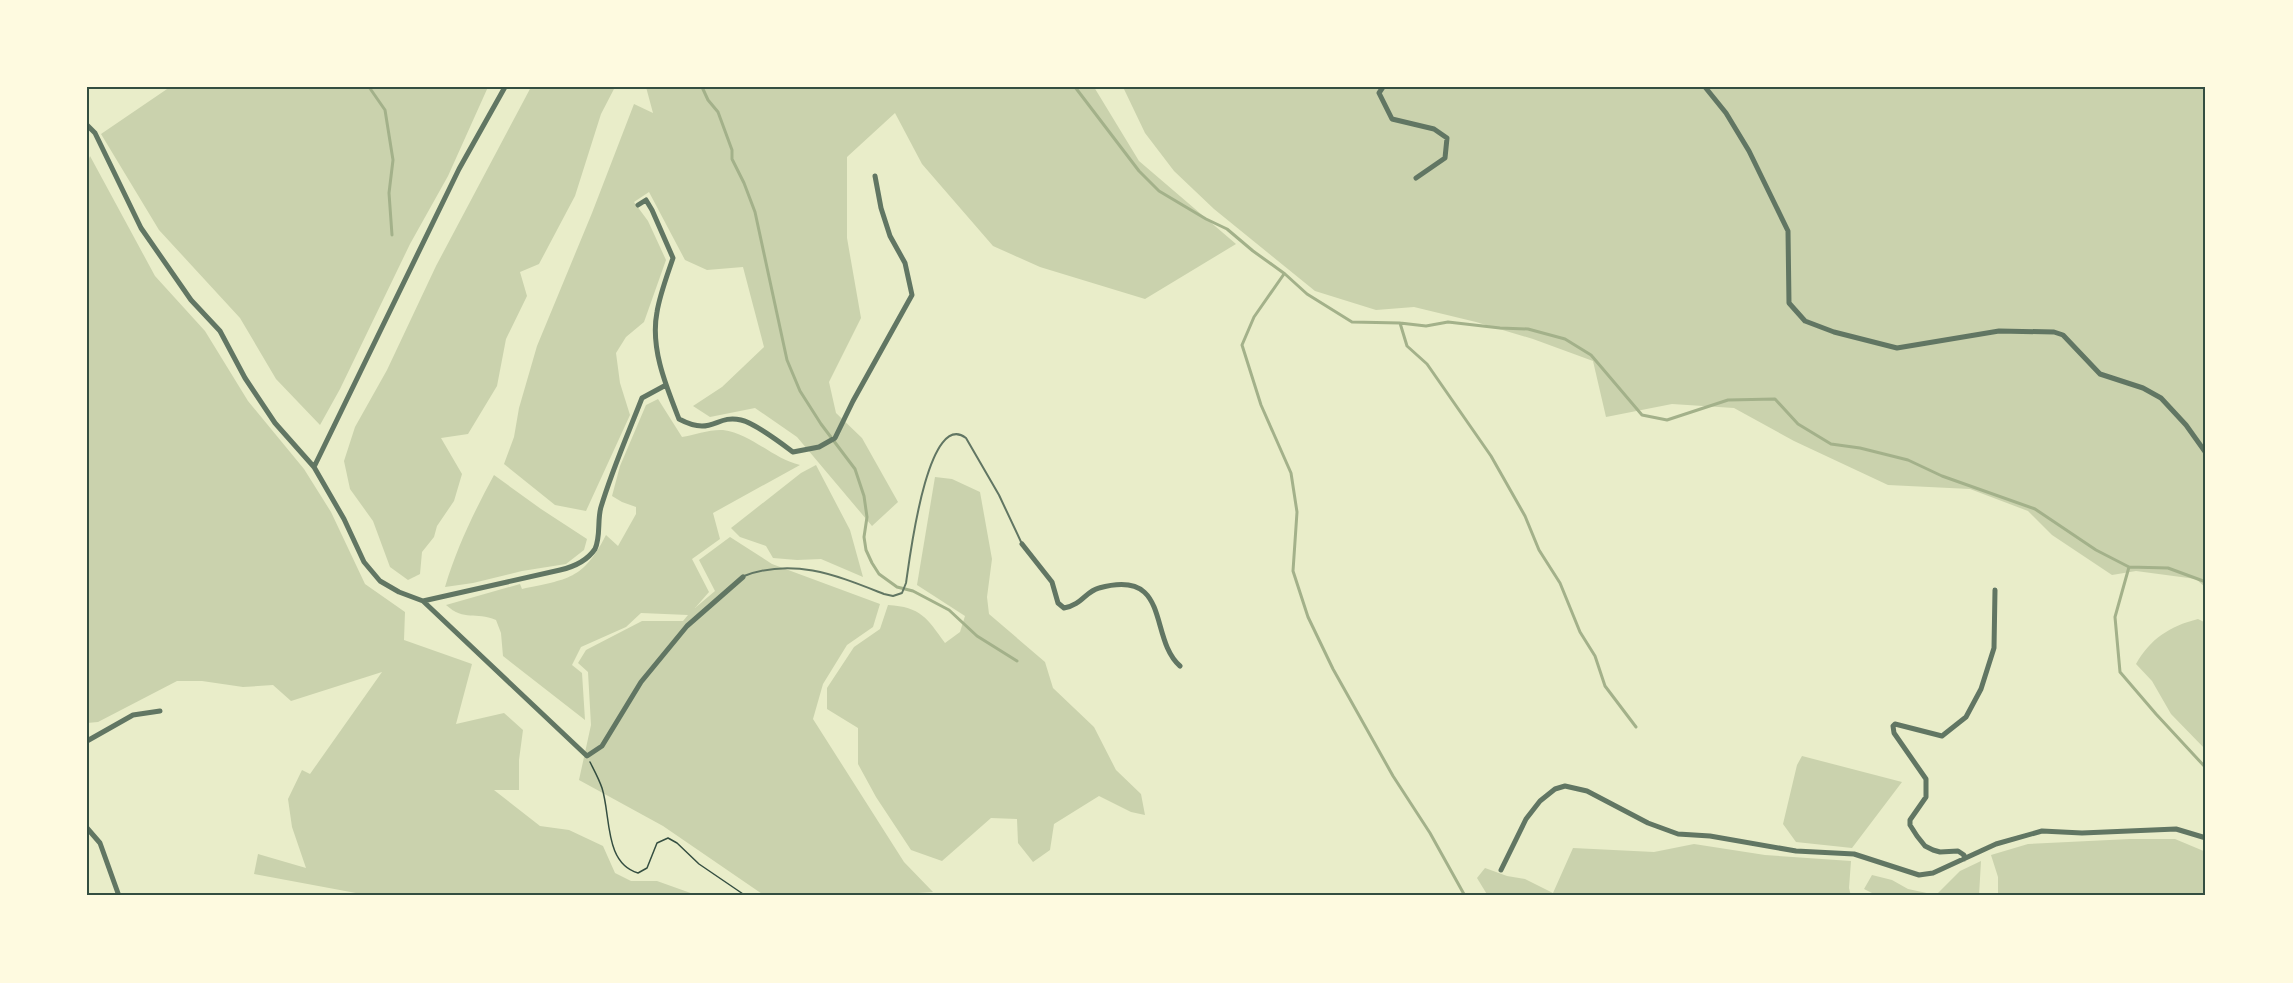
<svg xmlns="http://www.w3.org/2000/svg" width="2293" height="983" viewBox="0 0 2293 983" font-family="Commissioner,sans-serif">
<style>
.green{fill:#cad2ad}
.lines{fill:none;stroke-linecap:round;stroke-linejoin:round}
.stream{stroke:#a3b18a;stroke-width:3}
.path{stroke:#344e41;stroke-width:1.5}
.service{stroke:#617663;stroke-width:2}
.minor{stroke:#617663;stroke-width:5}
.neatline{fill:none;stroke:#344e41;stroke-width:2}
</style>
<rect width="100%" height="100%" fill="#e9edc9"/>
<path class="green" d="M170,87H488L448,176L410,244L340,389L320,425L276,379L240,318L159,230L101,134Z
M531,87H615L601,114L575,196L539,264L520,272L527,296L506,339L497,386L468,434L441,438L462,474L454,501L437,526L434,537L422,552L420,574L408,580L390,567L373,521L350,489L344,461L355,427L387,370L436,266Z
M646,87H1094L1139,161L1236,244L1145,299L1040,267L993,246L922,164L895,113L847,157V238L861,318L829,382L836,413L862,438L898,502L872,526L797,437L755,408L710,417L693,406L722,387L764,347L743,267L707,270L685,260L649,192L634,202L648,221L666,260L644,322L626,337L616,353L620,383L630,415L586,511L555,505L504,464L514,437L519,408L537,346L592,213L634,104L653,113Z
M1123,87H2206V588L2196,579L2136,571L2112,575L2052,535L2028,511L1970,489L1888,485L1794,441L1734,408L1672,404L1606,417L1593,361L1533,339L1476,322L1414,307L1376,310L1315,291L1214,209L1174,171L1145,133Z
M90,156L155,276L205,331L248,401L304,469L331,512L365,584L405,612L404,640L472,664L456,724L504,713L523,730L519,760V790H494L540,826L569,830L603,846L615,873L631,881H657L699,896H372L254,874L258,854L306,868L292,827L288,799L302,770L310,774L382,672L291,701L273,685L243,687L202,681H177L98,722L87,723V164Z
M658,399L682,437C694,435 711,429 723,430C752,434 773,459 800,465L713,513L720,539L692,559L709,592L695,608L715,591L699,560L730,537L772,564L880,604L873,627L847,645L823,684L813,719L904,862L933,892L873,896H765L663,826L579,780L591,725L588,672L578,663L586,650L642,621H683L688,615L641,613L626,627L581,647L572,665L582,673L585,720L503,656L501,633L496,620C475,611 465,622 446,605L520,584L522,589C568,579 583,580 606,535L618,546L636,514V507L622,502L612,496L620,466L646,405Z
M816,465L850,530L863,577L821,559L797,560L773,558L766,546L740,537L731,528L801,473Z
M494,475L541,509L587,539L584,550L566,564L522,571L473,583L445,587C457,547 474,512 494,475Z
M935,477L952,479L980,492L992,559L987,597L989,614L1045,662L1053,688L1094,727L1116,770L1141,794L1145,815L1131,812L1099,796L1054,824L1050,850L1033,862L1018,843L1017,819L991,818L942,861L911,850L876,797L858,764V728L827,709V688L854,647L880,629L888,605C921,607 927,618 945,643L960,632L965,616L917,585Z
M2198,619L2206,623V750L2171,714L2152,681L2136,664C2150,639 2170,626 2198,619Z
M1802,756L1902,782L1852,848L1796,842L1783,824L1797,765Z
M2130,839H2175L2206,852V896H1998V877L1991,855L2028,844Z
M1694,844L1765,855L1851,861L1849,888L1851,896H1488L1477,878L1485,868L1507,876L1525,879L1553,893L1573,848L1654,852Z
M1981,861L1979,896H1878L1864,889L1872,875L1892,880L1908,889L1936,895L1960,871Z"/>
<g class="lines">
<path class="stream" d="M369,87L385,110L393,160L389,193L392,235
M702,87L708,100L718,112L732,150V159L744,183L755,212L787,360L800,391L821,424L855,469L864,496L867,517L864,537L866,550L872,563L879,574L897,587L913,591L949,610L977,636L1017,661
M1075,87L1139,171L1159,191L1206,219L1227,229L1253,251L1285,274L1307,294L1352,322L1400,323L1426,326L1448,322L1500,328L1528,329L1565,339L1591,355L1642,415L1667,420L1728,400L1775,399L1798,424L1831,444L1860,448L1908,460L1942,476L2035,509L2096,550L2129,567L2168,568L2206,582
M1284,274L1254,317L1242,345L1261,405L1291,473L1297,512L1293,571L1308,617L1333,669L1393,776L1430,833L1465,896
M1400,323L1407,346L1427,364L1491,456L1525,516L1539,550L1560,583L1580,632L1595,656L1605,686L1636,727
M2129,567L2115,617L2120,672L2156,714L2206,768"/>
<path class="path" d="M590,762C594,770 599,779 602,788C611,816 604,863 638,873L647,868L657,843L668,838L677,843L699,864L746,896"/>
<path class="service" d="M744,576C794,557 838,576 884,594L893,596L902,593L906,583C909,564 927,408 966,438L999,495L1022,544"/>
<path class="minor" d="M1383,87L1379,93L1392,119L1434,129L1447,138L1445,158L1416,178
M1705,87L1726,113L1749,151L1788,231L1789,303L1805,321L1834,332L1897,348L1999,331L2054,332L2063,335L2100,374L2143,388L2161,398L2186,425L2206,453
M87,125L95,133L141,228L191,300L220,331L245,378L275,423L314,467L344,519L364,562L380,581L399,592L423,601L587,756L602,746L641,682L687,626L743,577
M638,205L646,200L652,210L673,258C667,276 660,294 657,312C650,348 666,386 679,419C713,437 715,414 741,420C755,423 781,443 793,452L819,447L835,438L853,401L912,295L905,263L890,236L881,208L875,176
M314,467L459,169L505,87
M1022,544L1052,582L1058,603L1064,608C1082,605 1086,591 1099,588C1172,568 1148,638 1180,666
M423,601L560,570C573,567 587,561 595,549C601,536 597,520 601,507C612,470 628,434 642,398L666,385
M87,741L133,715L160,711
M87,828L100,843L119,896
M1964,859V855L1958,851L1940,852L1933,850L1925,846L1917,836L1910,825V820L1926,797V779L1894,733L1893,726L1895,724L1942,736L1966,717L1981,689L1994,648L1995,590
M1501,870L1526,819L1540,801L1555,789L1565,786L1587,791L1648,823L1678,834L1710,836L1796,851L1854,854L1919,875L1933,873L1996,844L2042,831L2082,833L2176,829L2206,838"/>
</g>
<rect width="2293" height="983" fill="none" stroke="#fefae0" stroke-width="177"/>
<rect x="88" y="88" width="2116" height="806" class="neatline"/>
</svg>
